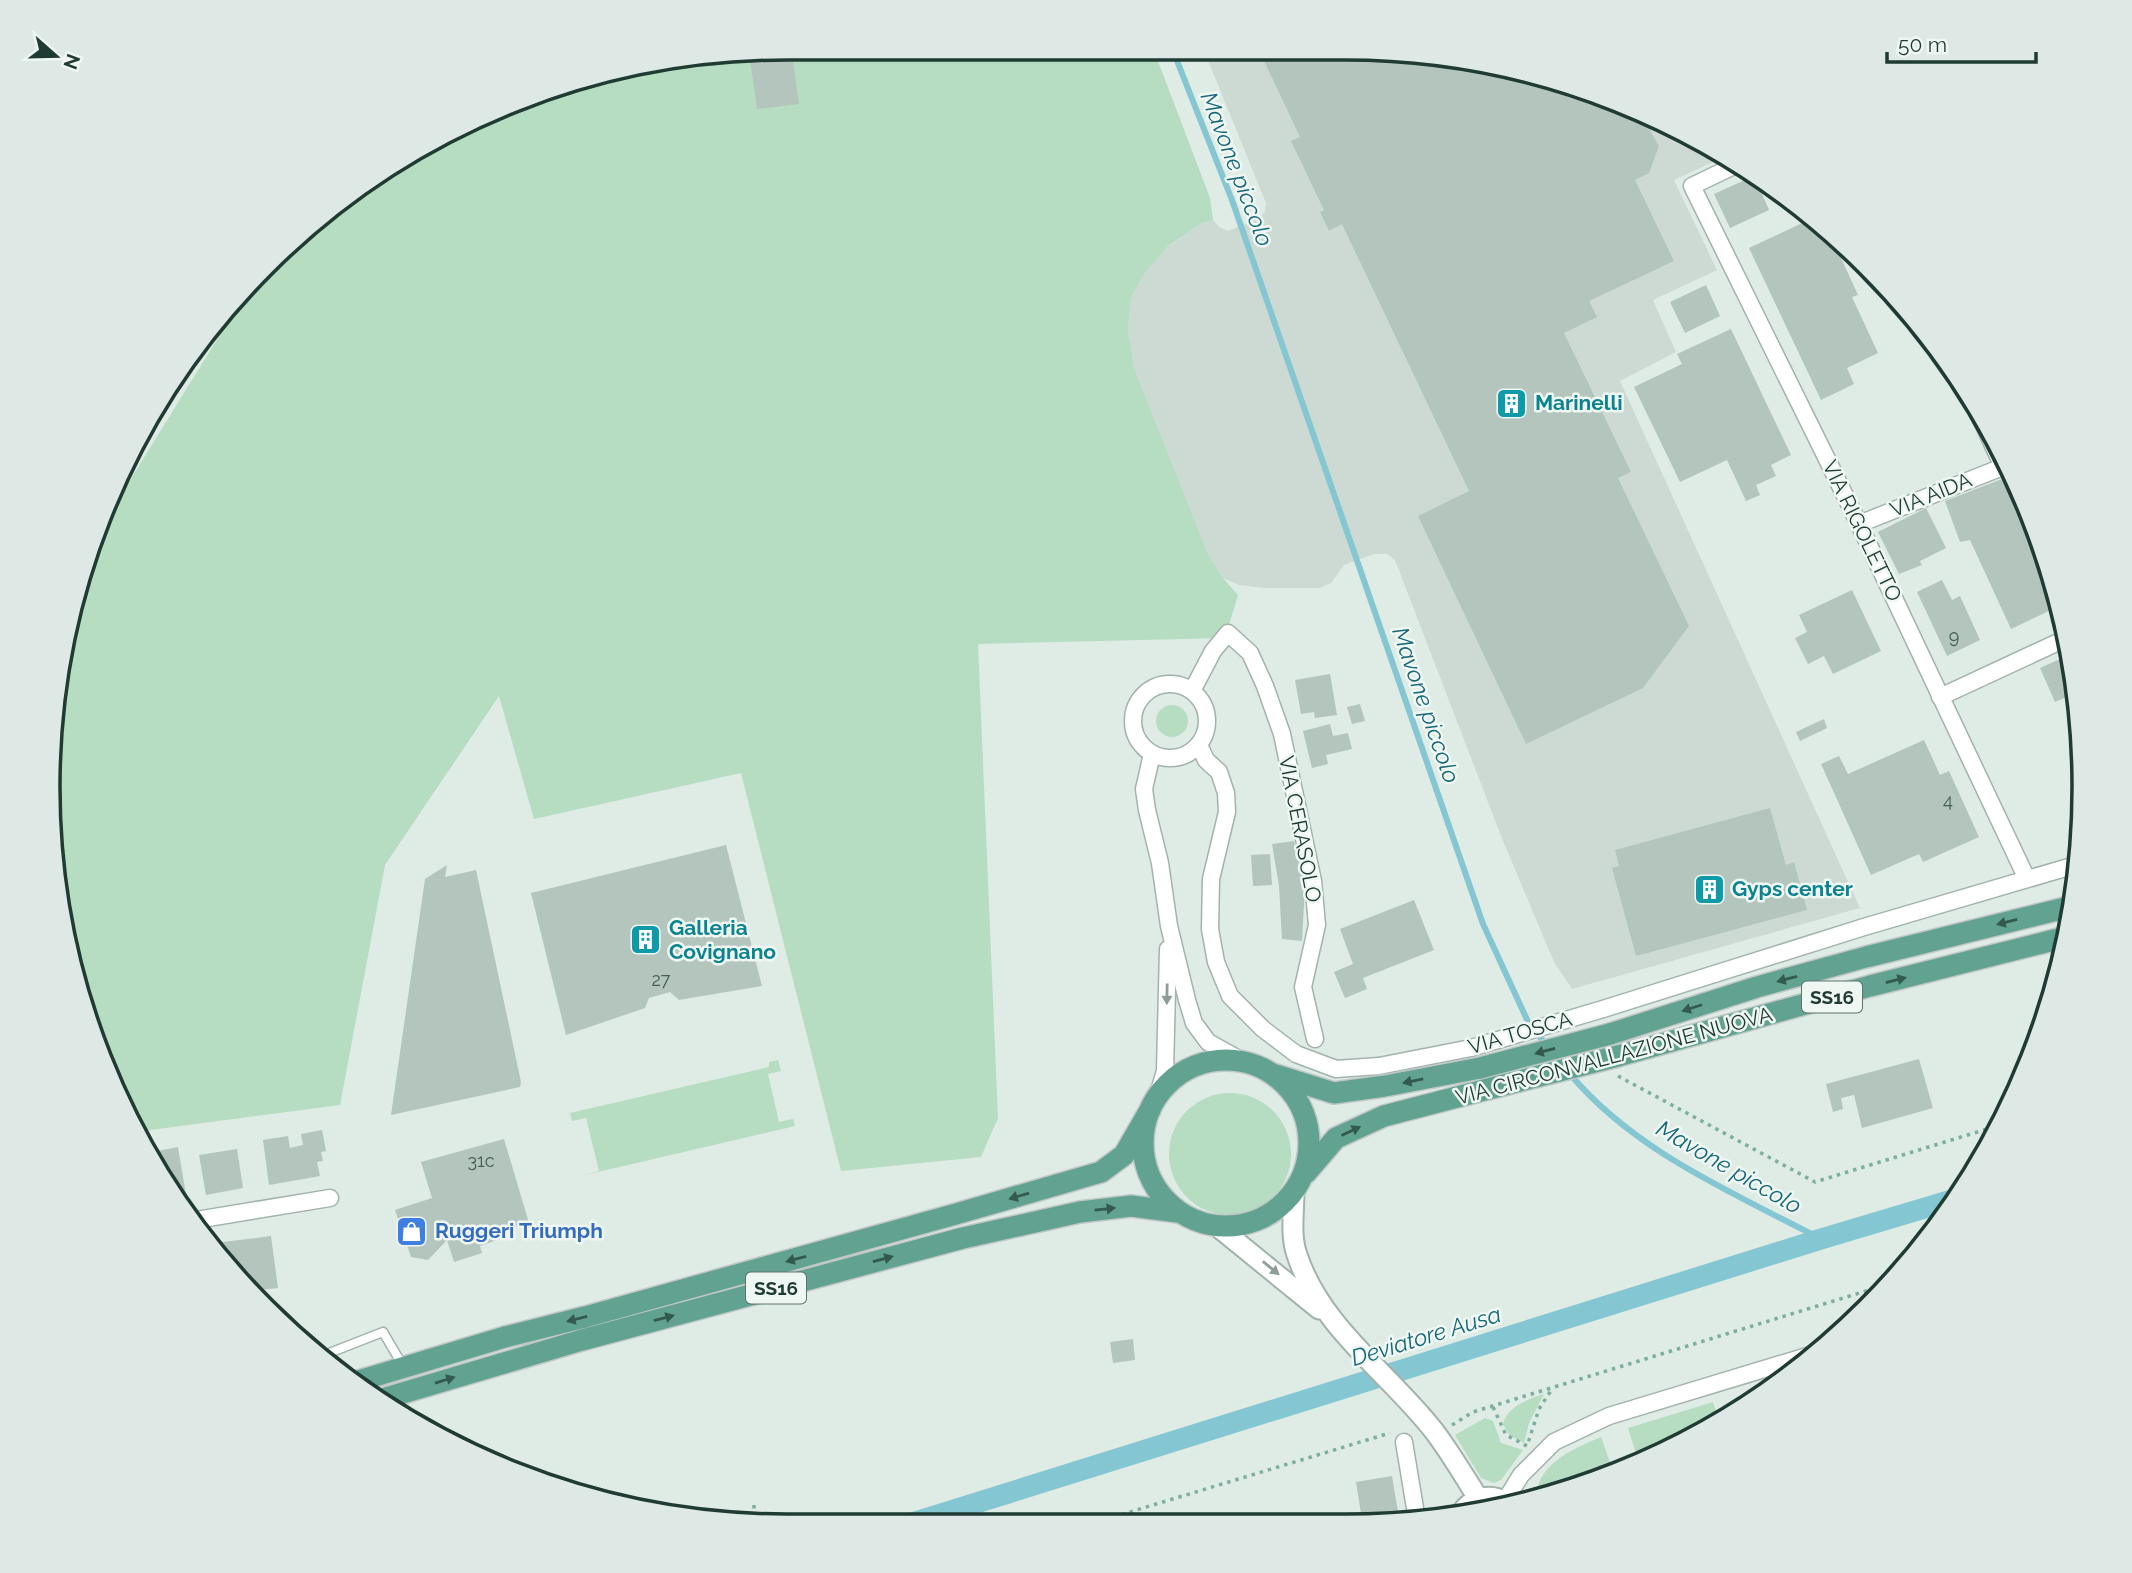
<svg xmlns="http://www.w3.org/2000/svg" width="2132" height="1573" viewBox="0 0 2132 1573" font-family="Raleway,sans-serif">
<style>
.built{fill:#cddad4}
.green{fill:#b6ddc1}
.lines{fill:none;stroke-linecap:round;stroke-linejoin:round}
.stream{stroke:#84c6d2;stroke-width:6}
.canal{stroke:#84c6d2;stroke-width:21}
.building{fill:#b4c5be}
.service-casing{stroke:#a2b3ac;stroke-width:11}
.minor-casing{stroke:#a2b3ac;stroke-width:19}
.tertiary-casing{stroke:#a2b3ac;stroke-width:23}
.primary-casing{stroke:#c0c8c6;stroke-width:24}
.path{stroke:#7eafa0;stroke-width:3.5;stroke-dasharray:3.5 5;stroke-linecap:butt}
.service{stroke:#fff;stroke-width:8}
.minor{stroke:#fff;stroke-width:16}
.tertiary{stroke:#fff;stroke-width:19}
.primary{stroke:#61a291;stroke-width:21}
.minor-bridge-casing{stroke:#a2b3ac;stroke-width:19;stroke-linecap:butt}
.primary-bridge-casing{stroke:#c0c8c6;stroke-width:24;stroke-linecap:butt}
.minor-bridge{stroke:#fff;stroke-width:16}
.primary-bridge{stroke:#61a291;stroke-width:21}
.oneway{fill:#335a4f}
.oneway2{fill:#8f9d99}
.labels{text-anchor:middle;stroke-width:5;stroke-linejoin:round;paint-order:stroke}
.number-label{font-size:18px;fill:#445e56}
.shield{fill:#eff7f3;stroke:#5d736d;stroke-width:2}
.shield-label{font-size:19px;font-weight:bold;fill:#1f3b33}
.culture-label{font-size:21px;font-weight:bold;fill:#0d838f;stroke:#eff7f3;text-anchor:start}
.street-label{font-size:21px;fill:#1f3b33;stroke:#eff7f3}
.shop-label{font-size:21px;font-weight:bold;fill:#366cbe;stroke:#eff7f3;text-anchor:start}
.water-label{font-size:23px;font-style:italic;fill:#186878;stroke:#eff7f3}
.rim{fill:none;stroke:#1f3b33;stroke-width:3.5}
</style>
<rect width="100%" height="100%" fill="#dfebe5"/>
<path class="built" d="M1203,48L1393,49L1536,72L1629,104L1726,156L1674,180L1717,270L1653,300L1676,352L1620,381L1860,908L1572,989L1554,962L1501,836L1395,560L1387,554H1374L1344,565L1331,583L1320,588H1264L1239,585L1223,578L1208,554L1134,367L1128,329L1131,298L1144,274L1168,246L1200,224L1213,220L1219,227L1228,231L1259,218L1265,212L1266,203Z"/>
<path class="green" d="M787,47L1153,48L1210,198L1213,220L1200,224L1168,246L1144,274L1131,298L1128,329L1134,367L1208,554L1223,578L1238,595L1225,638L978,644L998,1118L981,1157L841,1171L741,773L534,819L499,696L385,865L340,1105L135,1132L87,1025L49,835L61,643L101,527L257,275L336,200L417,146L595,73Z
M1156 721a16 16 0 1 1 32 0a16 16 0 1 1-32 0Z
M778,1060L781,1071L768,1074L779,1122L793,1119L795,1126L585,1175L599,1171L586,1118L572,1121L570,1113L769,1067V1062Z
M1169 1154a61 61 0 1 1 122 0a61 61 0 1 1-122 0Z
M1544,1394L1529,1423L1524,1443L1510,1436L1503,1424C1507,1407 1528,1399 1544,1394Z
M1713,1402L1718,1418L1639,1463L1628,1428Z
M1485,1418L1493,1421L1501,1443L1523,1450L1501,1480L1494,1483L1481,1478L1455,1435Z
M1601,1437L1614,1473L1537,1494C1538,1463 1577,1447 1601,1437Z"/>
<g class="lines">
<path class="stream" d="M1172,48L1232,200L1483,924L1529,1024L1564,1066
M1570,1074C1635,1152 1734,1193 1821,1239"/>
<path class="canal" d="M912,1523L1821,1239L1955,1199"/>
</g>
<path class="building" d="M1258,48L1393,49L1536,72L1637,108L1659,146L1649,173L1635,180L1674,261L1589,301L1597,317L1564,333L1631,472L1618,478L1689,626L1643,688L1526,744L1418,516L1469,491L1342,224L1329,231L1320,212L1324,210L1291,141L1300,137Z
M792,53L799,104L757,109L750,59Z
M1754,176L1769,210L1730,228L1714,194Z
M1815,217L1826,225L1858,295L1852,297L1878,353L1847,368L1854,384L1821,400L1749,248Z
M1706,285L1720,316L1685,333L1670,302Z
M1731,329L1791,455L1771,465L1776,476L1756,485L1760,495L1746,501L1727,460L1680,482L1634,387L1682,364L1677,354Z
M2002,479L2027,533L2035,530L2061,605L2011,629L1970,540L1960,542L1945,501Z
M1926,508L1946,548L1920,561L1922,565L1899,574L1878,532Z
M1942,580L1952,600L1960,596L1980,640L1947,656L1917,592Z
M1852,590L1881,651L1833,674L1824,656L1808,664L1795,638L1807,632L1799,615Z
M2069,655L2076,693L2055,702L2040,668Z
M1330,674L1337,715L1315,718L1314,712L1301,714L1295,680Z
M1360,704L1365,721L1352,724L1347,707Z
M1824,719L1827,728L1800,741L1796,732Z
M1330,724L1333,736L1348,733L1352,749L1326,755L1328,764L1312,768L1303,731Z
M1924,740L1940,775L1949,771L1979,837L1923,862L1919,854L1871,875L1821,764L1839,756L1848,774Z
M1770,808L1786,865L1794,862L1807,910L1636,956L1612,868L1619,866L1615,850Z
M1294,841L1305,885L1302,941L1282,939L1279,886L1272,844Z
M726,845L762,986L679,1000L670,992L649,998L645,1008L566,1035L531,893Z
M1270,854L1272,885L1253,886L1251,855Z
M447,865L445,877L476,870L521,1082L520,1087L391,1115L425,879Z
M1414,900L1434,950L1363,978L1367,989L1345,998L1334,972L1353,964L1340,929Z
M1919,1059L1933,1108L1862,1128L1854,1095L1841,1098L1843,1109L1833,1112L1826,1084Z
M322,1130L326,1151L321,1152L323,1161L317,1162L320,1176L269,1185L263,1140L288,1136L290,1148L303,1145L301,1134Z
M504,1139L529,1223L501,1231L503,1238L480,1246L482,1253L454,1262L447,1240L428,1260L411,1257L395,1210L432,1198L421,1162Z
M178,1147L187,1201L177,1202L147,1158L154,1157L153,1152Z
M237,1149L243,1188L206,1195L199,1155Z
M271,1236L278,1288L251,1291L207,1244Z
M1133,1339L1135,1360L1113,1363L1110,1342Z
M1392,1476L1399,1518L1362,1520L1356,1482Z"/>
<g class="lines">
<defs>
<path id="service" d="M319,1357L383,1332L403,1366"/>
<path id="minor" d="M1740,163L1692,186L1859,524L2027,879
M1976,408L2003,467
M1859,524L2010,464
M1133 721a37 37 0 1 1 74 0a37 37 0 1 1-74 0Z
M1192,691L1213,651L1228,633L1250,653L1265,686L1282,734L1313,881L1317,925L1303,987L1315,1039
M1940,697L2067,638
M1199,745L1206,760L1219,772L1226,793L1227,812L1211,879L1210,929L1216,962L1230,996L1263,1029L1296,1054L1336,1069L1379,1066L1471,1048
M1152,754L1144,789L1147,810L1160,863L1169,926L1187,1000L1194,1023L1208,1042L1244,1062
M1603,1009L1864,927L2079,864
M1158,1095L1165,1071L1168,949
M190,1221L330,1198
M1404,1442L1417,1520
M1505,1501L1521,1475L1554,1442L1609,1416L1817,1353"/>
<path id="tertiary" d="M1294,1191C1294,1213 1290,1235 1297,1255C1321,1328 1389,1373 1434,1431C1450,1452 1464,1476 1478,1498
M1217,1226L1319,1309
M1460,1515C1471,1497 1489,1493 1506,1502"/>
<path id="primary" d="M1610,1034L1757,987L1866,957L2073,906
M1618,1056L1870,986L2066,937
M1143 1143a83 83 0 1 1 166 0a83 83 0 1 1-166 0Z
M1276,1075L1334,1093L1385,1086L1480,1068
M1306,1173L1336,1138L1384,1116L1488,1089
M355,1382L505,1337L585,1317L956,1214L1101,1172L1124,1155L1150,1110
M379,1400L582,1340L963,1238L1080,1212L1131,1206L1178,1212"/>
</defs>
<use href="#service" class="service-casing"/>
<use href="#minor" class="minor-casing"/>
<use href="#tertiary" class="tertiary-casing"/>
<use href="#primary" class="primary-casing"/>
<path class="path" d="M1618,1076L1815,1182L2000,1125
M1493,1407L1506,1435L1527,1446L1539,1409L1552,1389
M1452,1425L1473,1412L1892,1283
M754,1505V1524
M1097,1522L1390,1433"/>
<use href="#service" class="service"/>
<use href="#minor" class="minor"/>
<use href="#tertiary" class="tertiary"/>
<use href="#primary" class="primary"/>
<defs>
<path id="minor-bridge" d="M1471,1048L1603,1009"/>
<path id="primary-bridge" d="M1480,1068L1610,1034
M1488,1089L1618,1056"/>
</defs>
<use href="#minor-bridge" class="minor-bridge-casing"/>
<use href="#primary-bridge" class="primary-bridge-casing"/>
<use href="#minor-bridge" class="minor-bridge"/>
<use href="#primary-bridge" class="primary-bridge"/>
</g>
<defs><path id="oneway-solid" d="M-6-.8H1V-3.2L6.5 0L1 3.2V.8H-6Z" transform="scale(1.75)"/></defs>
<g class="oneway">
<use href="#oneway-solid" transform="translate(2007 922) rotate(166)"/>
<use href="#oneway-solid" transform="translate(1787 979) rotate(165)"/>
<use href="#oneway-solid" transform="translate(1896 980) rotate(-14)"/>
<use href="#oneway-solid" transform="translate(1692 1008) rotate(162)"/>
<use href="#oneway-solid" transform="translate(1545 1051) rotate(165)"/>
<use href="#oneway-solid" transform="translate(1413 1081) rotate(169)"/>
<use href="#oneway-solid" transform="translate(1351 1131) rotate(-25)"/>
<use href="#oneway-solid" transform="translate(1019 1196) rotate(164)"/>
<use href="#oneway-solid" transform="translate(1105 1209) rotate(-6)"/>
<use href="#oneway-solid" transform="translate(796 1259) rotate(165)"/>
<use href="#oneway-solid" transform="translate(883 1259) rotate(-15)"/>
<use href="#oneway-solid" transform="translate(664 1318) rotate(-15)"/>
<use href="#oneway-solid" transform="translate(577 1319) rotate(166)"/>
<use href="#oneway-solid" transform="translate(445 1380) rotate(-17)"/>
</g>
<g class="oneway2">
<use href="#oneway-solid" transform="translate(1167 994) rotate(91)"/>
<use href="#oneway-solid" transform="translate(1271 1268) rotate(39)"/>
</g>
<defs>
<symbol id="building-square" viewBox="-11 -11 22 22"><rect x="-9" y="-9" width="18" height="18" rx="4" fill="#0f9aa8" stroke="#eff7f3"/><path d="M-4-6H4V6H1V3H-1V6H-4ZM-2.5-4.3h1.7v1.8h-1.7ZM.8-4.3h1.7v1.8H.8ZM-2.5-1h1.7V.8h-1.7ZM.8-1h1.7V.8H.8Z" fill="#fff"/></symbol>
<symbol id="shop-square" viewBox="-11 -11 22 22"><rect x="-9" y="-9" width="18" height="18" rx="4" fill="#3f7fe0" stroke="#eff7f3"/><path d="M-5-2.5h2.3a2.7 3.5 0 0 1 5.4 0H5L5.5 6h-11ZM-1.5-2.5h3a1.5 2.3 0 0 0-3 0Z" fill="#fff"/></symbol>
</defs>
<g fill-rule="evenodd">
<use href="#building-square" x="1494" y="386" width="35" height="35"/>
<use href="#building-square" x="1692" y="872" width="35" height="35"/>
<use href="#building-square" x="628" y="922" width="35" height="35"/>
<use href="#shop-square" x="394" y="1214" width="35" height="35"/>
</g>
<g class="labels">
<g class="number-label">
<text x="1954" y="643">9</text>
<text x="1948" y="807">4</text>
<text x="661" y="986">27</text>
<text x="481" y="1167">31c</text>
</g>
<g class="shield">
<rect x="1802" y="981.5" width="60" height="31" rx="5"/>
<rect x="746" y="1272.5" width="60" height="31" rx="5"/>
</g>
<g class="shield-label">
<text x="1832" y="1004">SS16</text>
<text x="776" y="1295">SS16</text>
</g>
<g class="culture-label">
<text x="1535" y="410">Marinelli</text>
<text x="1732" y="896">Gyps center</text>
<text x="669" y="935">Galleria<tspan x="669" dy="24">Covignano</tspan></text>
</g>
<g class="street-label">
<text transform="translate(1931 495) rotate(-22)" y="7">VIA AIDA</text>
<text transform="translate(1862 531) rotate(64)" y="7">VIA RIGOLETTO</text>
<text transform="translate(1300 829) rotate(79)" y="7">VIA CERASOLO</text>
<text transform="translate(1520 1033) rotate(-16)" y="7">VIA TOSCA</text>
<text transform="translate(1614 1056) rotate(-15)" y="7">VIA CIRCONVALLAZIONE NUOVA</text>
</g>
<g class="shop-label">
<text x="435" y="1238">Ruggeri Triumph</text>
</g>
<g class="water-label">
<text transform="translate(1237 169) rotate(69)" y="8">Mavone piccolo</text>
<text transform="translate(1426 705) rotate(71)" y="8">Mavone piccolo</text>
<text transform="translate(1729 1167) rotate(30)" y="8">Mavone piccolo</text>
<text transform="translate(1426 1336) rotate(-17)" y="8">Deviatore Ausa</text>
</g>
</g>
<path d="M0 0H2132V1573H0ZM787 60H1345A727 727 0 0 1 2072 787V787A727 727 0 0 1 1345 1514H787A727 727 0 0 1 60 787V787A727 727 0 0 1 787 60Z" fill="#dee8e4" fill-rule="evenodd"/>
<path class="rim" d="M787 60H1345A727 727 0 0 1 2072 787V787A727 727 0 0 1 1345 1514H787A727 727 0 0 1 60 787V787A727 727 0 0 1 787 60Z"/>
<g transform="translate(56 56) rotate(110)" stroke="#eff7f3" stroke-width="5" paint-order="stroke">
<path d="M0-5L12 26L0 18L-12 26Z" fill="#1f3b33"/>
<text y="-10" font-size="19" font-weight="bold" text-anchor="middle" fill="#1f3b33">N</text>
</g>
<path d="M1887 52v10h149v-10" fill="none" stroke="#1f3b33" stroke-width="3.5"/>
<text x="1898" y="52" font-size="21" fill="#1f3b33" stroke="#eff7f3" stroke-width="5" paint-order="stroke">50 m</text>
</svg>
